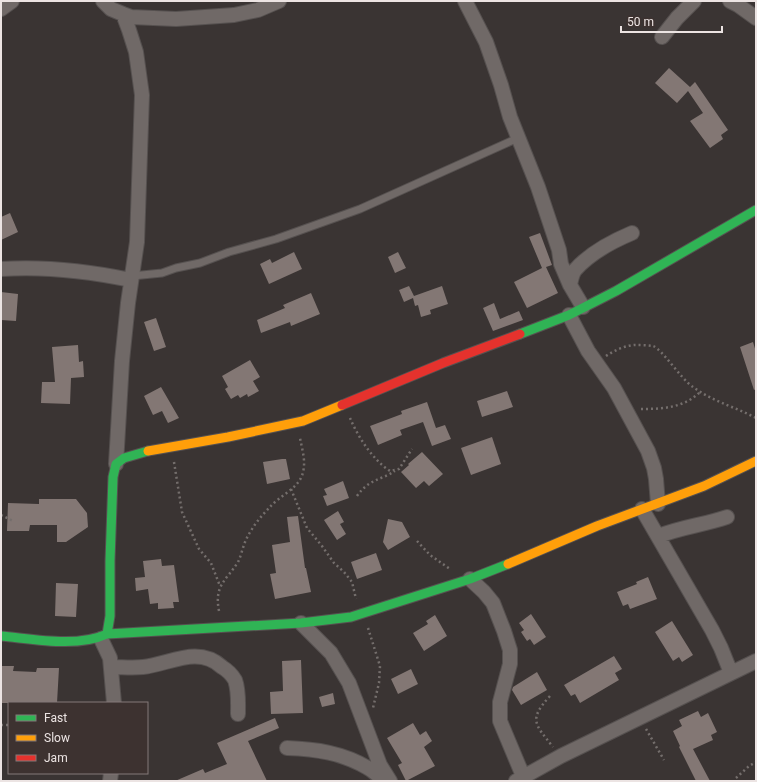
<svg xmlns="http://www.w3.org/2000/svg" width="757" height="782" viewBox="0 0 757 782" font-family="Roboto,sans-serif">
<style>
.building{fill:#837774}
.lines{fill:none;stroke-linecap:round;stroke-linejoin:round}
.lane-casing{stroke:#565150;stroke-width:9}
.street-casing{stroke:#565150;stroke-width:16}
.fast-casing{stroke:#565150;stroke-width:11}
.slow-casing{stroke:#565150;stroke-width:11}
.jam-casing{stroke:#565150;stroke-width:11}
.path{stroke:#746e6c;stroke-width:2.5;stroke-dasharray:2 3;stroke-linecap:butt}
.lane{stroke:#706967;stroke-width:7}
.street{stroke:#706967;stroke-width:14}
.fast{stroke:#30b455;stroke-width:9}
.slow{stroke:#ff9f0a;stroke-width:9}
.jam{stroke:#e5322d;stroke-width:9}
</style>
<rect width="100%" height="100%" fill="#3a3433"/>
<path class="building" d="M669,68L690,87L695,82L728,130L721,135L723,139L710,148L690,121L703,113L688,91L677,103L655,83Z
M10,213L18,232L1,240V217Z
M540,233L552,265L546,267L558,293L527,308L514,282L542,268L529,237Z
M294,252L302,269L269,284L260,264L270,259L272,263Z
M398,252L406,268L395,273L388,257Z
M409,286L414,296L442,286L448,304L430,310L431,314L421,317L418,305L415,306L413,298L404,302L399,290Z
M1,292L18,294L16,321L1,320Z
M311,293L320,314L291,326L290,322L261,333L257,320L285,308L283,305Z
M494,303L500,319L519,311L523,320L493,331L483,308Z
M156,318L166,347L154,351L144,322Z
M753,342L756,352V389L754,390L740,347Z
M78,345L79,362L83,361L84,377L71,378L70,404L41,403L42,382H55L52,347Z
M250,360L260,377L253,381L259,391L248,397L247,394L240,398L238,395L231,399L225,389L228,387L222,376Z
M161,387L179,418L168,423L162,411L153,415L144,396Z
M507,391L513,407L482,417L477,401Z
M427,402L436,428L445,425L451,439L432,446L423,422L400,430L402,435L378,445L370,426L402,414L401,411Z
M492,437L501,464L471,475L461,448Z
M422,452L443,474L429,486L424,481L416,488L401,472L409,465L408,464Z
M282,459H286L290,479L267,484L263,462Z
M343,481L349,498L327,506L323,496L327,495L324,489Z
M39,499H76L87,513L88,527L66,542H57V525H30L29,531H7L8,503L39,504Z
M338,511L344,522L340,524L346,534L337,540L324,520Z
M298,516L305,568H306L311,592L275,599L270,574L276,573L272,545L290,542L287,517Z
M388,519L402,522L410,537L388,550L383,542Z
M376,553L382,570L357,579L351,562Z
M161,559L162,566L174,565L179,602H173L174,608L158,609V603L150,604L148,589L136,591L135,578L145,577L143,561Z
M648,577L657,599L630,609L628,604L623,606L617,592L637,584L636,582Z
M56,583L78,584L76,617L55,616Z
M531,614L546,637L534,645L530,639L527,641L521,632L524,630L519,623Z
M435,615L447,636L424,651L413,633L428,624L426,621Z
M672,621L693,655L682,662L679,657L673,661L655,632Z
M614,656L622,669L615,673L619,680L580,703L575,694L571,696L564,685Z
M301,660L303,713L271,714L270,692L283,691L282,661Z
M1,666H14L13,671L36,672L37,668H59L57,703H1Z
M411,669L418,684L398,694L391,679Z
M537,672L547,690L521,705L512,690L513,687Z
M333,693L335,704L322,707L319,697Z
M698,711L701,717L708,713L717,732L711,735L713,740L693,749L710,781H696L679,747L680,746L673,731L682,726L679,720Z
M275,718L279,728L248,741L267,781H175L203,769L205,773L227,764L217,743Z
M413,723L420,735L426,731L432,741L424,747L435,766L406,781L398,765L402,763L387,738Z"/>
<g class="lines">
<defs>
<path id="lane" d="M132,276L162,273L176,268L200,263L229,252L276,239L360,209L518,138"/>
<path id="street" d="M103,1L111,9L123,14L131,17L176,19L234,15L258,10L279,1
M465,1L486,42L501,85L510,117L538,187L559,250L561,264L570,285L583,307
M730,1L738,5L756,18
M1,9L12,1
M662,37L677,18L694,1
M1,269C45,266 88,271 131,280
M570,285C571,280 572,274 575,270C589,254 613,241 632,233
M569,315L588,351L614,388L648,451L654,468L656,479L658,504
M116,464L122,361L128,303L137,242L142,95L136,52L129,30L123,14
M642,509L712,630L721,648L731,673
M659,536C681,527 704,525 727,517
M470,579L484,592L493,603L504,631L510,650V664L500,702V721L523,776
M301,623L331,653L349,683L380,765L390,781
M101,639L110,658L114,703
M112,667C122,667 133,668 143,667C170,664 198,645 222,667C227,670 232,675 235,680C239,691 238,703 238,714
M287,748C316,749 343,753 368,768C374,771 379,777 385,781
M110,781L111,773
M516,781L561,756L756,661"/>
<path id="fast" d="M520,334L569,315L616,291L756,210
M107,634L301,623L351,617L470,579L508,564
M1,636C33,639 77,648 107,634L110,616V561L113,477L116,464L124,458L148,451"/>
<path id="slow" d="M148,451L228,437L303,421L342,405
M508,564L597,526L704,486L756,461"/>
<path id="jam" d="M342,405L443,363L520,334"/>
</defs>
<use href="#lane" class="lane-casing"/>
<use href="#street" class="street-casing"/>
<use href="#fast" class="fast-casing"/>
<use href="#slow" class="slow-casing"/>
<use href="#jam" class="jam-casing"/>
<path class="path" d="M606,356C615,350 624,346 634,345C640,345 647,345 653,346C662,349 681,379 693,387C712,401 735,407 756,418
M641,409C662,409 684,408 700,392
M350,418C358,437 373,460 390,471L399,469L412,449
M174,462L182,512L199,549L211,563L220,586
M291,489L307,528L322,546L334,563L344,572L352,582L356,599
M357,496C369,479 379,481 395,471
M1,515L13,521
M417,541L430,555L450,569
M219,611C214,585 226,581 238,562C242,554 243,544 248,536C253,526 262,515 270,507C280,495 300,488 303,472C306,461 302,449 300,438
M368,628L380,666L379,683L373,708
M550,696C528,720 535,724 553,747
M1,725H9
M646,729L664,760
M736,778L749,766L756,762"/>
<use href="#lane" class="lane"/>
<use href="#street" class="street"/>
<use href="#fast" class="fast"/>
<use href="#slow" class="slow"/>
<use href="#jam" class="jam"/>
</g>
<rect width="757" height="782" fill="none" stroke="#ece4e3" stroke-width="4"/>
<rect x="8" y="702" width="140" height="72" fill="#3d3230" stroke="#837978"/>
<rect x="16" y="715" width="20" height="6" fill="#30b455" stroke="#837978"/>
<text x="44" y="722" font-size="12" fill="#ece4e3">Fast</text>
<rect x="16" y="735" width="20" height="6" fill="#ff9f0a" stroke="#837978"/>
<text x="44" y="742" font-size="12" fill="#ece4e3">Slow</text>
<rect x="16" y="755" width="20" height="6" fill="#e5322d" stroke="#837978"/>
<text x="44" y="762" font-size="12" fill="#ece4e3">Jam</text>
<path d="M621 26v6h101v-6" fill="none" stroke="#ece4e3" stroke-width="2"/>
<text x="627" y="26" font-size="12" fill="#ece4e3" stroke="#3d3230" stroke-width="3" paint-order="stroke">50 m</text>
</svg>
